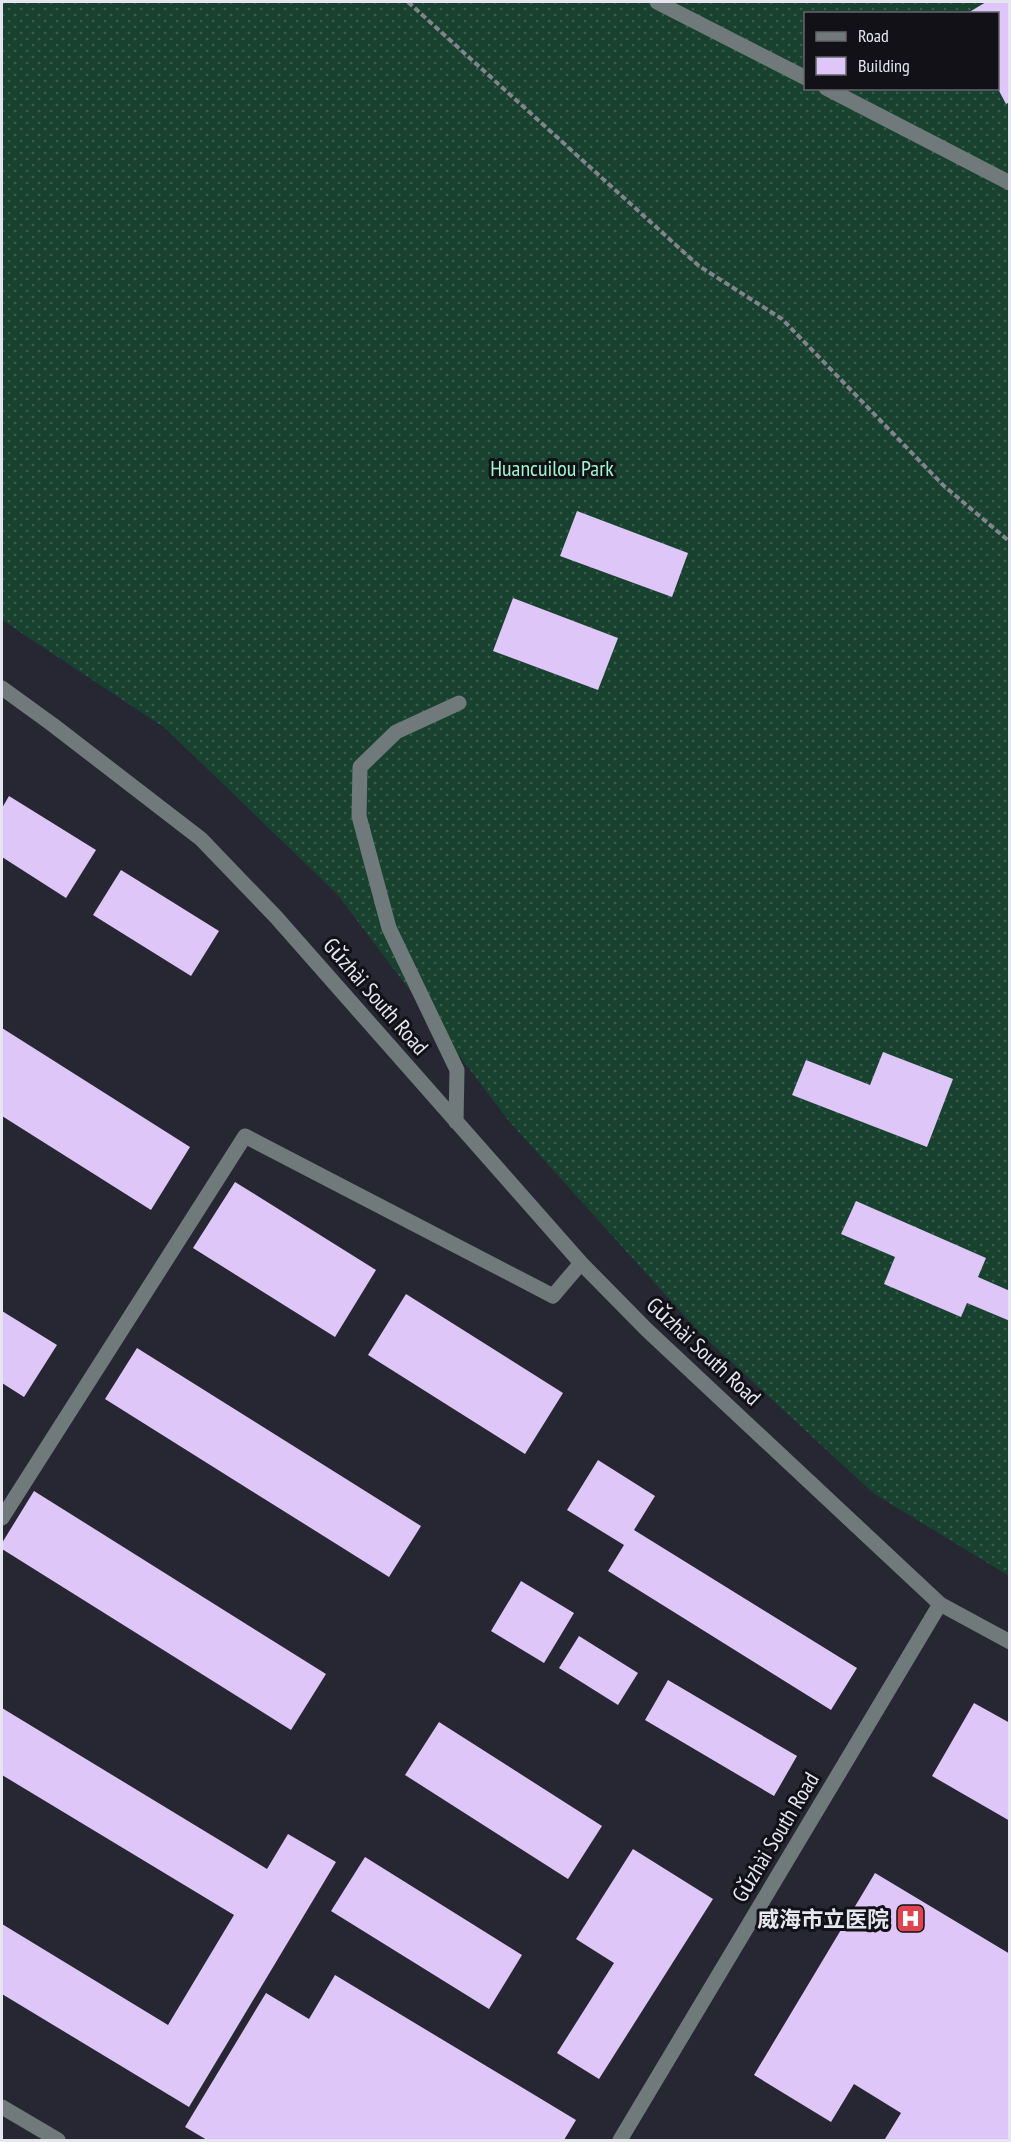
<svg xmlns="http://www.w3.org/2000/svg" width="1011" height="2142" viewBox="0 0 1011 2142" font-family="'PT Sans Narrow','Noto Sans SC',sans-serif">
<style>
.grass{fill:url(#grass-dots);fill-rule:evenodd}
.building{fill:#dec6f8}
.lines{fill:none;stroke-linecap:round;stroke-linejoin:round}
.path{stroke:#83838e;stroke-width:4;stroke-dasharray:6 3;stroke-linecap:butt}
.minor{stroke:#717a7b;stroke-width:15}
.labels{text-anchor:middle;stroke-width:6;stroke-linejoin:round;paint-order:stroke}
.park-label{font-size:22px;fill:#9ef6cc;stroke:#111117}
.street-label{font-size:22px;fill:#e5e6ef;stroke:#111117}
.poi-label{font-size:22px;font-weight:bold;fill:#e5e6ef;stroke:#111117;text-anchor:end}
</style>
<defs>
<pattern id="grass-dots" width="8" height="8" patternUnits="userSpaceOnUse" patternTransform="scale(1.5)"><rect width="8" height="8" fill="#18412f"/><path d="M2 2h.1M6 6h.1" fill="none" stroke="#395c4d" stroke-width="1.8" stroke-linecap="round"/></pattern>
</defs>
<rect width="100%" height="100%" fill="#272734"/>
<path class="grass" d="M2,2H1009V1576L873,1493L700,1333L508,1120L337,894L165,728L2,620ZM806,14H998V88H806Z"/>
<path class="building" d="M986,2H1010V102L1006,104L998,89V14H966Z
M577,511L688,553L672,597L560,556Z
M513,598L618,638L598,690L493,651Z
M9,796L96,850L66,898L2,857V808Z
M121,870L219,931L191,976L93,915Z
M2,1028L190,1147L151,1210L2,1116Z
M883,1052L953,1079L927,1147L792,1095L806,1060L870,1085Z
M235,1182L376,1270L335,1337L193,1248Z
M856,1201L986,1258L978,1277L1010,1291V1321L967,1303L961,1317L884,1284L895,1257L841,1234Z
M406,1294L563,1393L525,1454L368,1355Z
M2,1311L57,1345L24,1397L2,1383Z
M137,1348L421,1526L389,1577L105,1399Z
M598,1460L655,1496L634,1530L857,1668L831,1710L608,1571L624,1545L567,1510Z
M34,1491L326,1674L291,1730L2,1549V1543Z
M521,1581L574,1613L544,1663L491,1631Z
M579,1636L638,1673L618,1705L559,1668Z
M668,1680L797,1756L774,1796L645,1720Z
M974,1703L1010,1723V1821L932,1776Z
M2,1708L267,1869L288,1834L336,1862L189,2107L2,1994V1924L168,2025L234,1915L2,1775Z
M439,1722L602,1826L568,1879L405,1775Z
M633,1849L713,1899L599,2079L557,2053L614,1963L576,1939Z
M365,1857L522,1955L489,2009L331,1911Z
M875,1873L1010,1954V2140H888L885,2139L901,2113L854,2084L831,2122L754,2075Z
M335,1975L576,2120L564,2140H207L185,2127L266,1993L309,2019Z"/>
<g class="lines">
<path class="path" d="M408,2L699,266L782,319L943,485L1010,542"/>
<path class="minor" d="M657,2L806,78
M826,88L1010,183
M2,688L53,725L201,839L276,917L581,1263L647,1330L940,1604L1010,1642
M456,1122L457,1070L389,928L359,816L360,767L396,732L459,703
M2,1518L245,1136L553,1296L581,1263
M2,2107L58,2140
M620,2140L940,1604"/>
</g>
<defs>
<symbol id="hospital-square" viewBox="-11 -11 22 22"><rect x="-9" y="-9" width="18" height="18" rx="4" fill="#e0444e" stroke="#111117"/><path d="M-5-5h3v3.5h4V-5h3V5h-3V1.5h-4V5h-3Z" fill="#fff"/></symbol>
</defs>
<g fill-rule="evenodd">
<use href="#hospital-square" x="894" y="1902" width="33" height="33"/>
</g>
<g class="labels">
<g class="park-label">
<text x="552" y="476">Huancuilou Park</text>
</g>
<g class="street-label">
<text transform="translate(376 996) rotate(49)" y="8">Gǔzhài South Road</text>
<text transform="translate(704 1351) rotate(43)" y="8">Gǔzhài South Road</text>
<text transform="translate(775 1837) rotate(-59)" y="8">Gǔzhài South Road</text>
</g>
<g class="poi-label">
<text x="889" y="1927">威海市立医院</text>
</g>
</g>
<rect width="1011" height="2142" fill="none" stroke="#e5e6ef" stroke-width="6"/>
<rect x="804" y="12" width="195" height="78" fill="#111117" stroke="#66666d" stroke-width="1.5"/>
<rect x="816" y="32" width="30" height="9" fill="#717a7b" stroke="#66666d" stroke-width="1.5"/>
<text x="858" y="42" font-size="18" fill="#e5e6ef">Road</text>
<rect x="816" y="57" width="30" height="18" fill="#dec6f8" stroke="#66666d" stroke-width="1.5"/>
<text x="858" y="72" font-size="18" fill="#e5e6ef">Building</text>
</svg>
